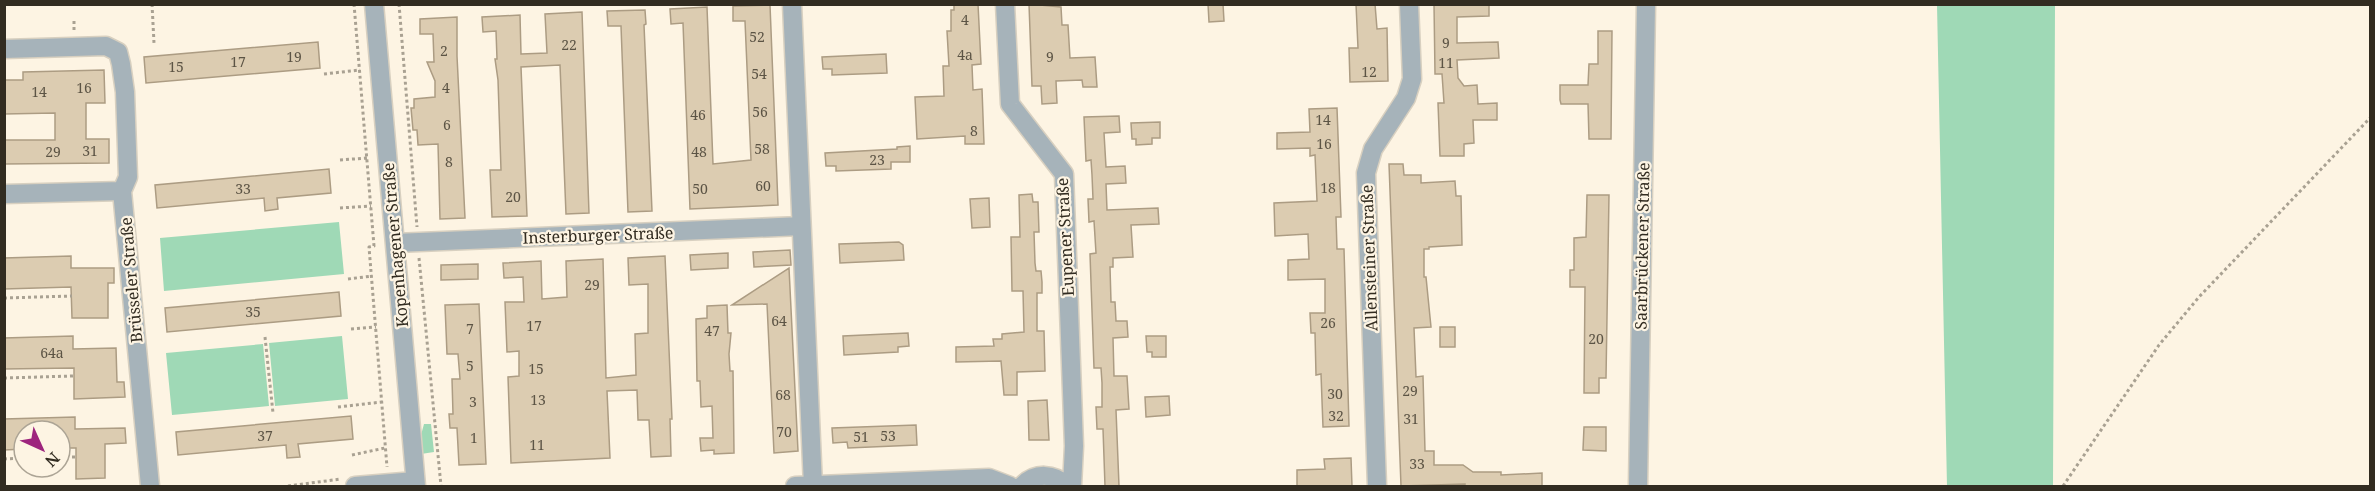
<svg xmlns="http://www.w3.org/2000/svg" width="2375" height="491" viewBox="0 0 2375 491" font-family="'Noto Serif',serif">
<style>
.green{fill:#9fd9b6}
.building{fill:#dcccb1;stroke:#ac9c83;stroke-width:1.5}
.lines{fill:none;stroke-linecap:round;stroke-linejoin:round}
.minor-casing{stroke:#d8d0c0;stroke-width:21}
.path{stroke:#a9a192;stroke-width:3;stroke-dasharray:3 3;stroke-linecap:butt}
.minor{stroke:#a6b3ba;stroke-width:18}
.labels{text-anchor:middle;stroke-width:4.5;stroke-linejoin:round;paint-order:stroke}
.number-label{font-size:14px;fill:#5c5445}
.street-label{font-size:16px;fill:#322c21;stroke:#fdf4e3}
</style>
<rect width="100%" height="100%" fill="#fdf4e3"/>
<path class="green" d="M1937,5H2055L2053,486H1947Z
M339,222L344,274L164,291L160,238Z
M342,336L348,399L275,406L269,343Z
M263,344L269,406L172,415L166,353Z
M424,424H431L434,452L421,454V435Z"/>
<path class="building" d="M954,4H978L981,64L972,65L973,90L982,89L984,144H965V136L917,139L915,97L944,96L943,66H949L947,31H951V10H954Z
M1029,4L1061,7L1062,25H1068L1070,58L1095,57L1097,87H1083L1082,80L1056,81L1057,103L1042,104L1041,86H1032Z
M1208,4H1223L1224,21L1209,22Z
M1356,4H1375L1377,29L1387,28L1388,81L1350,82L1349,48H1358Z
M1434,4H1489V16L1457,17V43L1498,42L1499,58L1457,60L1458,78L1464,86L1477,85L1478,104L1497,103V120H1473L1474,143L1464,144V156H1440L1438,103H1444L1442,74H1435Z
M770,5L778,205L690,209L683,23L671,24L670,9L707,7L713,164L751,160L745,21H733V6Z
M645,10L646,24L644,25L652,211L628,212L621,26H608L607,11Z
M582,12L589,213L566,214L560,65L521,67L527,216L492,217L490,170H501L498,80L495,59H497L496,31L483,32L482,17L520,15L521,54L547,53L545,14Z
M457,17V56L465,218L440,219L438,144L418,145L417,130H413L411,108H414V99L435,97V81L427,62H434L433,34H420V19Z
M1598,31H1612L1611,139H1589L1588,104H1561L1560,100V85H1588L1589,64H1598Z
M318,42L320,68L146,83L144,57Z
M886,54L887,73L832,75V69H823L822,57Z
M104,70L105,103H86V139H109V163L4,164V140H55V113L4,114V80H23V72Z
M1337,108L1341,217H1336L1337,249H1344L1349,426L1323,427L1321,374L1316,375L1315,333H1311L1310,313H1325V279L1288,280V260L1309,259L1308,234L1275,236L1274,203L1317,201L1315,155L1310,156V148L1277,149V133L1310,132L1309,109Z
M1119,116L1120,132L1104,133L1106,167L1125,166L1126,183L1106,184L1107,210L1158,208L1159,224L1131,225L1133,257L1113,258V267H1110L1111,302H1115L1116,321H1127L1128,337L1113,338L1114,376H1127L1129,409L1116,410L1119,486H1105L1103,429H1097L1096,407H1102V383L1101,368H1094L1090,254L1096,253L1094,221L1089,222L1088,199H1093L1092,175L1091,160L1086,161L1084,117Z
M1160,122V138H1152V144L1136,145V139H1132L1131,123Z
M910,146V162H891V169L836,171V166H826L825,153L897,149V147Z
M1389,164H1403L1404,175H1421V183L1455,181L1456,196H1461L1462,245L1429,247V249H1424V277H1426L1431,327L1414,328L1416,377L1423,376L1425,451H1434V465H1463L1473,472H1501V475L1542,473V486H1465V484L1401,486Z
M329,169L331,193L277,198L278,209L265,211L264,198L157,208L155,185Z
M1032,194L1033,202H1038L1039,232H1034L1035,263L1036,271H1041L1042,282V293H1037V331H1044L1045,371L1017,372V395H1004L1001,361L956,362V347L994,346L993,339H1002V334L1024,332L1023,291H1012L1011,237H1020L1019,195Z
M1587,195H1609L1606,378H1599V393H1584L1585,287H1570V270H1574V238L1586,237Z
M989,198L990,227L972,228L970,199Z
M899,242L903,245L904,260L840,263L839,244Z
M790,250L791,265L754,267L753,252Z
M728,253V268L691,270L690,255Z
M71,256V268H114V283H108V318H72L71,287L4,289V258Z
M665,256L672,419H670L671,456L651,457L649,420H638L637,390L607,391L610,458L511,463L508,377L519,376V351L507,352L505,302H524L523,277L504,278L503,263L541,261L542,299L567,297L566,261L603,259L606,378L636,375L635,334L648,333V284L629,285L628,258Z
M478,264V279L441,280V265Z
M789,268L798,451L774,453L767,304L732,305Z
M339,292L341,316L167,332L165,308Z
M479,304L486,464L459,465L457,428H450L449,414H453L452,379H460L458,354H447L445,305Z
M727,305L728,333H731L729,354L730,371H733L734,453L714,454V450L701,451L700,438H713L712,406L701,407L700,381H697L696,319L707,318V306Z
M1440,327H1455V347H1440Z
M908,333L909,346L898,347V352L844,355L843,336Z
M73,336V349L116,348L117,382H124L125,397L74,399V368L4,369V338Z
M1146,336H1166V357H1152V352H1147Z
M1169,396L1170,415L1146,417L1145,397Z
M1047,400L1049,440H1029L1028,401Z
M351,416L353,439L298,444L300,457L287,458L286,445L178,455L176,432Z
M75,417V429L125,428L126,443L105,444V478L76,479V448H60V431H24V449L4,450V419Z
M916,425L917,445L848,448L847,442L833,443L832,428Z
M1584,427H1606V451L1583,450Z
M1351,458L1352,486H1297V470L1325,469L1324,459Z"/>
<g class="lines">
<defs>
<path id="minor" d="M374,4L416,486
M792,4L813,486
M1005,4L1010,104L1064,174L1074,446L1072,486
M4,49L106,46L118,52L121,64L125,92L128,177L122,191L150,486
M4,194L122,191
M395,243L801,226
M355,486L415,481
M795,486L989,478L1010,486
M1022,486C1035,472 1054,473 1067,486
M1377,486L1366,173L1373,149L1406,98L1412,79L1409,4
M1638,486L1646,4"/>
</defs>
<use href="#minor" class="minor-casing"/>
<path class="path" d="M152,4L154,43
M354,4L374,246L369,247L387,467
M399,4L417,227
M74,30V19
M324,74L360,70
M340,160L367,158
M340,208L371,206
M419,258L441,486
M348,279L372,276
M4,298L72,296
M351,329L376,327
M265,337L273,413
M4,378L73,376
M338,407L382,402
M352,455L385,448
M60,457H75
M4,459L24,458
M288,486L341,479
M2063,486L2159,345L2199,297L2370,118"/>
<use href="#minor" class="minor"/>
</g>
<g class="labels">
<g class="number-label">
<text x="965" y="25">4</text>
<text x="757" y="42">52</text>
<text x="1446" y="48">9</text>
<text x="569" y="50">22</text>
<text x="444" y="56">2</text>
<text x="965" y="60">4a</text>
<text x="294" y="62">19</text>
<text x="1050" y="62">9</text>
<text x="238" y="67">17</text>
<text x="1446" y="68">11</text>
<text x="176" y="72">15</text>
<text x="1369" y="77">12</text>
<text x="759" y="79">54</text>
<text x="84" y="93">16</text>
<text x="446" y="93">4</text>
<text x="39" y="97">14</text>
<text x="760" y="117">56</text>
<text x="698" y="120">46</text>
<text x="1323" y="125">14</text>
<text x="447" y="130">6</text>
<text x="974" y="136">8</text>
<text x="1324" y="149">16</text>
<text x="762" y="154">58</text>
<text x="90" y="156">31</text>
<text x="53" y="157">29</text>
<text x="699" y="157">48</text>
<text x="877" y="165">23</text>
<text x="449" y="167">8</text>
<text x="763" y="191">60</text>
<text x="1328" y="193">18</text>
<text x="243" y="194">33</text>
<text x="700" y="194">50</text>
<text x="513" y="202">20</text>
<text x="592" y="290">29</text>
<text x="253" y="317">35</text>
<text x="779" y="326">64</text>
<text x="1328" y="328">26</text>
<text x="534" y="331">17</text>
<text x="470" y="334">7</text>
<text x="712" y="336">47</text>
<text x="1596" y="344">20</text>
<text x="52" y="358">64a</text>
<text x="470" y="371">5</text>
<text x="536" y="374">15</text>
<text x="1410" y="396">29</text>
<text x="1335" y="399">30</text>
<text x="783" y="400">68</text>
<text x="538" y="405">13</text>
<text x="473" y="407">3</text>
<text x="1336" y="421">32</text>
<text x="1411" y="424">31</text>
<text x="784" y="437">70</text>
<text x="265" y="441">37</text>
<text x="888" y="441">53</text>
<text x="861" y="442">51</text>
<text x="474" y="443">1</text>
<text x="537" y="450">11</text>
<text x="1417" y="469">33</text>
</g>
<g class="street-label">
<text transform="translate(598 235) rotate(-2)" y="6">Insterburger Straße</text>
<text transform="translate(1065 237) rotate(-93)" y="6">Eupener Straße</text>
<text transform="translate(395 245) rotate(-95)" y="6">Kopenhagener Straße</text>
<text transform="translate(1642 246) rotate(-89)" y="6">Saarbrückener Straße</text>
<text transform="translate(1369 258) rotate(-92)" y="6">Allensteiner Straße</text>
<text transform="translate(131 280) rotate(-95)" y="6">Brüsseler Straße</text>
</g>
</g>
<rect width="2375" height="491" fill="none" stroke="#322c21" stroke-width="12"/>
<g transform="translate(42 449) rotate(135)"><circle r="28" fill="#fdf4e3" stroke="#aca495" stroke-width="1.5"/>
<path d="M0-4.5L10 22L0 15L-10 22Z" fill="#9d247d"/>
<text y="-9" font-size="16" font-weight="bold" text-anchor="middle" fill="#322c21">N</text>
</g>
</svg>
